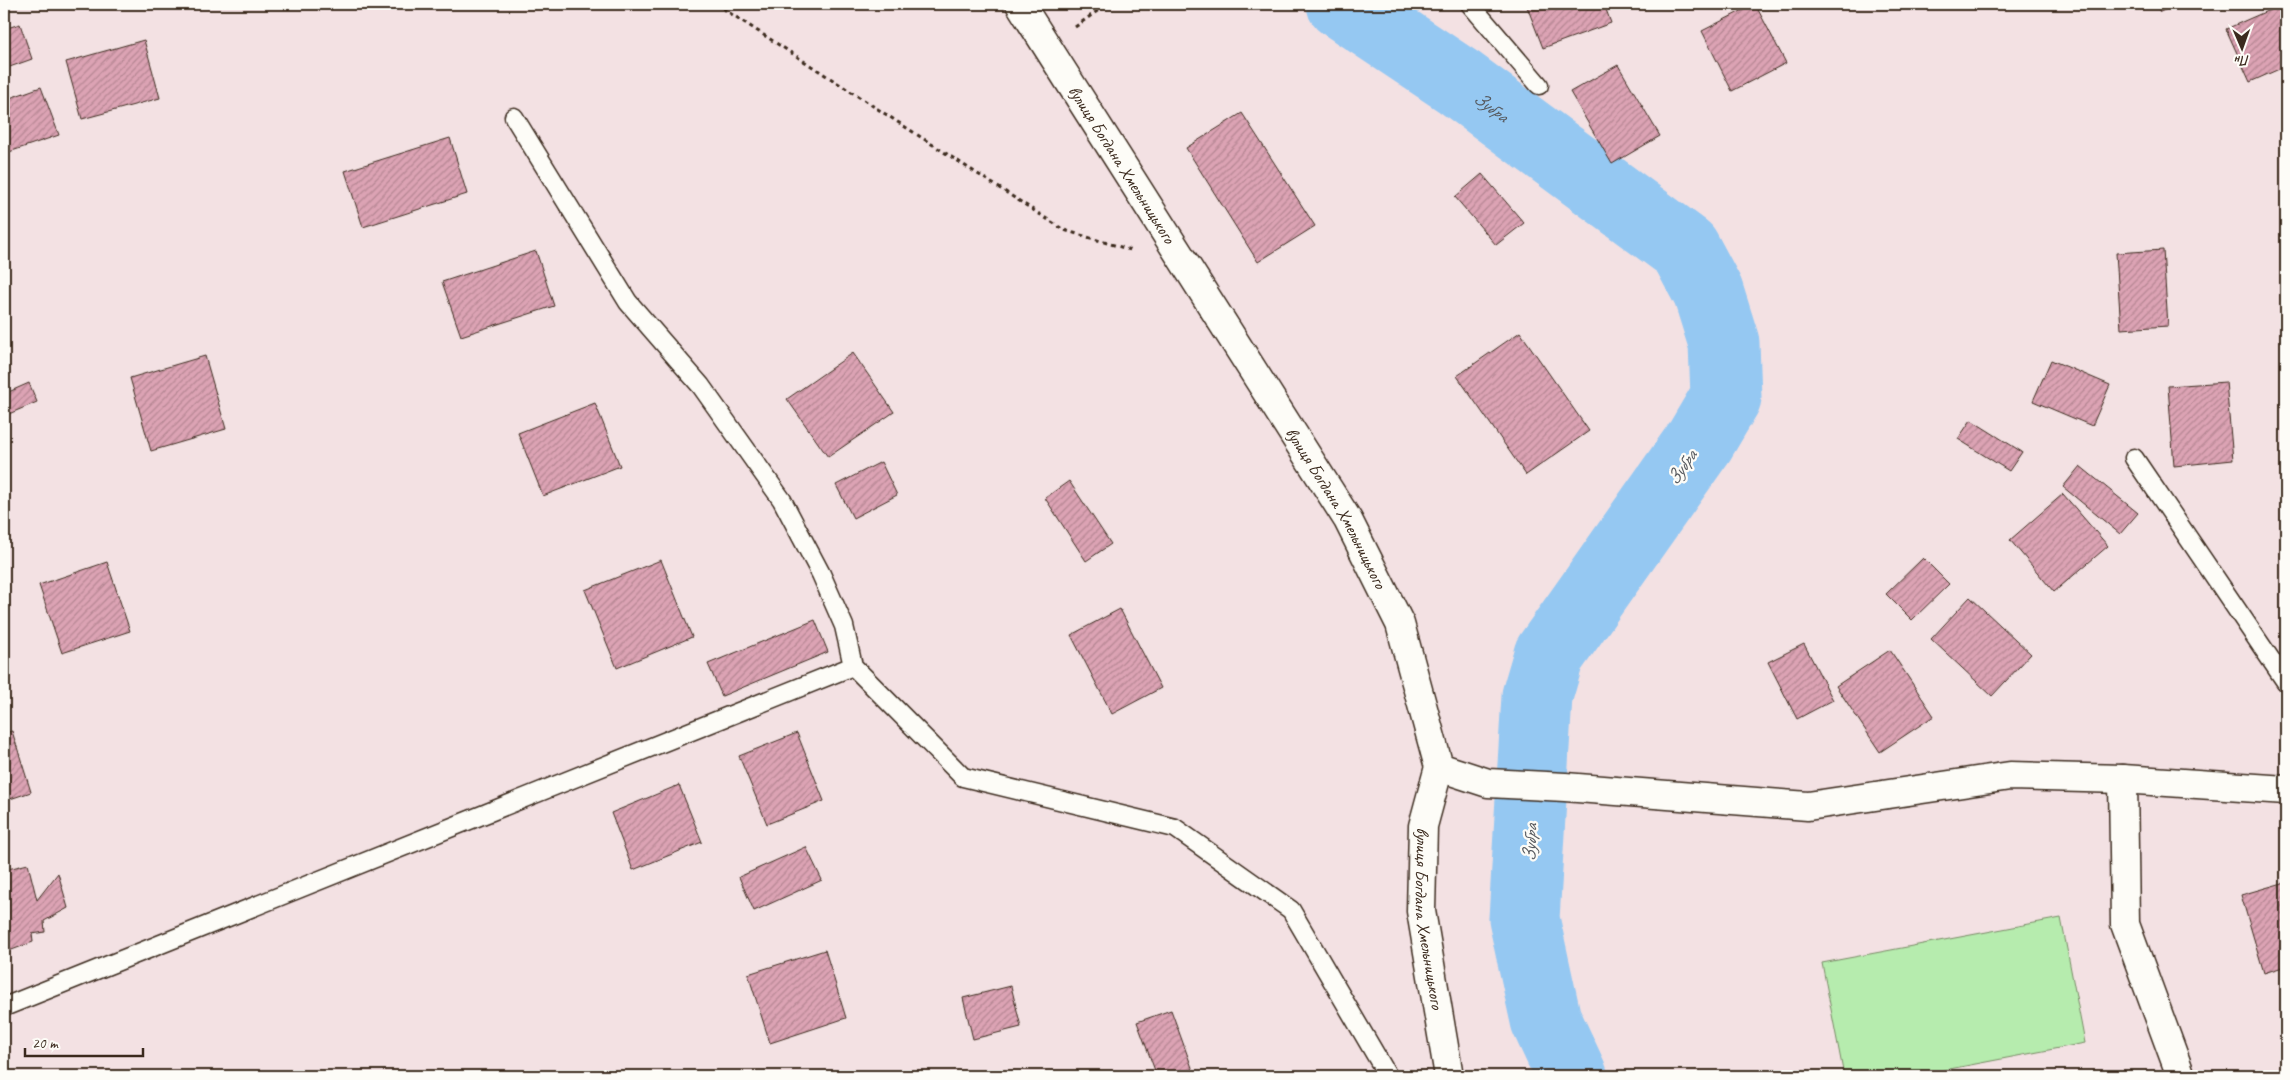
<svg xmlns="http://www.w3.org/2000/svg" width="2290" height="1080" viewBox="0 0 2290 1080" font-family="Caveat,sans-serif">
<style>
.pitch{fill:#b6ecae;stroke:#788b66}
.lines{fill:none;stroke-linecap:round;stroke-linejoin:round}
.river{stroke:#95c8f2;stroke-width:71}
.building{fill:url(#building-hatch);stroke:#3b2a1e}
.lane-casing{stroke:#3b2a1e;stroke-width:21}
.street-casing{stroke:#3b2a1e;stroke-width:31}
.secondary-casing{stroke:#3b2a1e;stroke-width:31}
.path{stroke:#3b2a1e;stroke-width:3;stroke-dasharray:4 4;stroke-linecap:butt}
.lane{stroke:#fdfcf7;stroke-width:18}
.street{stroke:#fdfcf7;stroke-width:28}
.secondary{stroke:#fdfcf7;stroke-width:28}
.labels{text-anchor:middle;stroke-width:4.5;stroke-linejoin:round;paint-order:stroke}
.street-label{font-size:18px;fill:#3b2a1e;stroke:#fdfcf7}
.water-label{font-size:19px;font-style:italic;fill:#56595e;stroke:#fdfcf7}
</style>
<defs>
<pattern id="building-hatch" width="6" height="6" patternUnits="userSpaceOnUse" patternTransform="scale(1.25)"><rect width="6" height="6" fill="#dca3b4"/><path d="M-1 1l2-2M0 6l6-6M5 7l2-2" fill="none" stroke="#b48592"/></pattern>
</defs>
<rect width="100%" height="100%" fill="#f3e1e3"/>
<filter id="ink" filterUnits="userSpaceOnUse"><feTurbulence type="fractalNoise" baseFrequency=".02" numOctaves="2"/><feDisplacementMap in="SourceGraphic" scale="10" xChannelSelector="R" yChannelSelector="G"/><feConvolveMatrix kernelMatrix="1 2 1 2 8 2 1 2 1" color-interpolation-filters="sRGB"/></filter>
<g filter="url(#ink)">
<path class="pitch" d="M2061,918L2085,1043L1913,1076H1844L1822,963Z"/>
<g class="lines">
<path class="river" id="s1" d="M1342,4L1459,82L1685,249L1708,292L1724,343L1726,397L1700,441L1549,655L1537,696L1524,919L1546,1020L1572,1076"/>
</g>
<path class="building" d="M1526,4H1604L1611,23L1543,48Z
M1755,4L1786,63L1732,91L1702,31Z
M2156,4H2179L2160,12Z
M2283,4H2286V66L2250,82L2226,29Z
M20,24L32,59L4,69V29Z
M144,40L160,98L82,119L66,62Z
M1618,65L1660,136L1612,164L1570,92Z
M41,87L59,135L9,152L4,138V100Z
M1242,113L1315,226L1258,262L1186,148Z
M450,138L467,194L363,227L345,171Z
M1482,174L1524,223L1496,245L1455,197Z
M2163,250L2168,326L2121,329L2116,253Z
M536,251L554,306L461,336L442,282Z
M1520,332L1589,431L1526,475L1457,376Z
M853,353L894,412L828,457L787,399Z
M205,356L226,429L151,451L130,378Z
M2051,360L2110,385L2092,426L2033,401Z
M2226,382L2233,460L2174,466L2168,386Z
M29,383L37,402L4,416V394Z
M595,403L620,466L543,496L518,433Z
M1971,420L2022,452L2009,471L1958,439Z
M881,462L897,495L853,518L836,485Z
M2080,466L2138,513L2120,534L2063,487Z
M1069,481L1111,544L1086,561L1045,498Z
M2063,494L2108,546L2054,592L2010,540Z
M1923,558L1949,584L1912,620L1886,594Z
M661,560L692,637L617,668L585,590Z
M107,562L130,631L62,653L39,585Z
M1970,597L2031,654L1992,696L1931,639Z
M1120,609L1161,688L1112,714L1071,635Z
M815,620L828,652L722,696L708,664Z
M1804,644L1833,700L1797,719L1768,662Z
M1890,650L1934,716L1880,752L1836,686Z
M12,731L31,792L4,801V733Z
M797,733L824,801L767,824L739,756Z
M679,785L702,842L633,870L611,813Z
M806,847L822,880L754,911L739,877Z
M28,864L37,900L58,873L68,908L44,921L45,932L32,934L33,942L9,951L8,945H4V870Z
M2286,882V966L2264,973L2241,895Z
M825,950L846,1018L770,1043L748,974Z
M1011,986L1021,1027L973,1039L963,998Z
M1171,1010L1195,1076H1157L1137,1022Z"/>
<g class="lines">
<defs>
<path id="lane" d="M1470,4L1539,85
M514,117L628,302L701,386L782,500L821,574L844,626L853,666
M2134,458L2286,682
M4,1007L853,666L963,777L1175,828L1291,910L1388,1076"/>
<path id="street" d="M2123,779L2125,924L2181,1076"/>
<g id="secondary">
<path id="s2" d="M1020,4L1348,520L1400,624L1439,767L1423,826L1421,911L1449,1076"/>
<path d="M1439,767L1488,783L1565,787L1808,806L2010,776L2123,779L2286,790"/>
</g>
</defs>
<use href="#lane" class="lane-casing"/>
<use href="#street" class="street-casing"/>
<use href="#secondary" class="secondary-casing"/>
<path class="path" d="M716,4L1064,230L1134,251
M1075,27L1107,4"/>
<use href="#lane" class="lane"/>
<use href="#street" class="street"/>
<use href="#secondary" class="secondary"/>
</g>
</g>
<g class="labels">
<g class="street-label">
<text dy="6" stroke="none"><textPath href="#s2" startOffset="190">вулиця Богдана Хмельницького</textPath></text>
<text dy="6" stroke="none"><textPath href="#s2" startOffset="595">вулиця Богдана Хмельницького</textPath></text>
<text dy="6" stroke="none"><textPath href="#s2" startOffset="1030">вулиця Богдана Хмельницького</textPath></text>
</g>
<g class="water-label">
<text dy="7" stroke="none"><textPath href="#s1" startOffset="181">Зубра</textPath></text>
<text transform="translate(1681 467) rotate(-55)" y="7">Зубра</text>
<text transform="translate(1529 843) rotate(-87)" y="7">Зубра</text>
</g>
</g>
<rect width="2290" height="1080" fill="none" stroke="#fdfcf7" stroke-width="20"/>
<rect x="10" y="10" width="2270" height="1060" fill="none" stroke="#3b2a1e" stroke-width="2" filter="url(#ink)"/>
<g transform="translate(2242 48) rotate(178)" stroke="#fdfcf7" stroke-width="4" paint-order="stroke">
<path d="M0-4L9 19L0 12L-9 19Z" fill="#3b2a1e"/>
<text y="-8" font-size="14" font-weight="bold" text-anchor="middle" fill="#3b2a1e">Пн</text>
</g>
<path d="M25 1048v8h118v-8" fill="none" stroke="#3b2a1e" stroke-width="2.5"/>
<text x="32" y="1048" font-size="15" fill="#3b2a1e" stroke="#fdfcf7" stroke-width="4" paint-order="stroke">20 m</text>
</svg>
